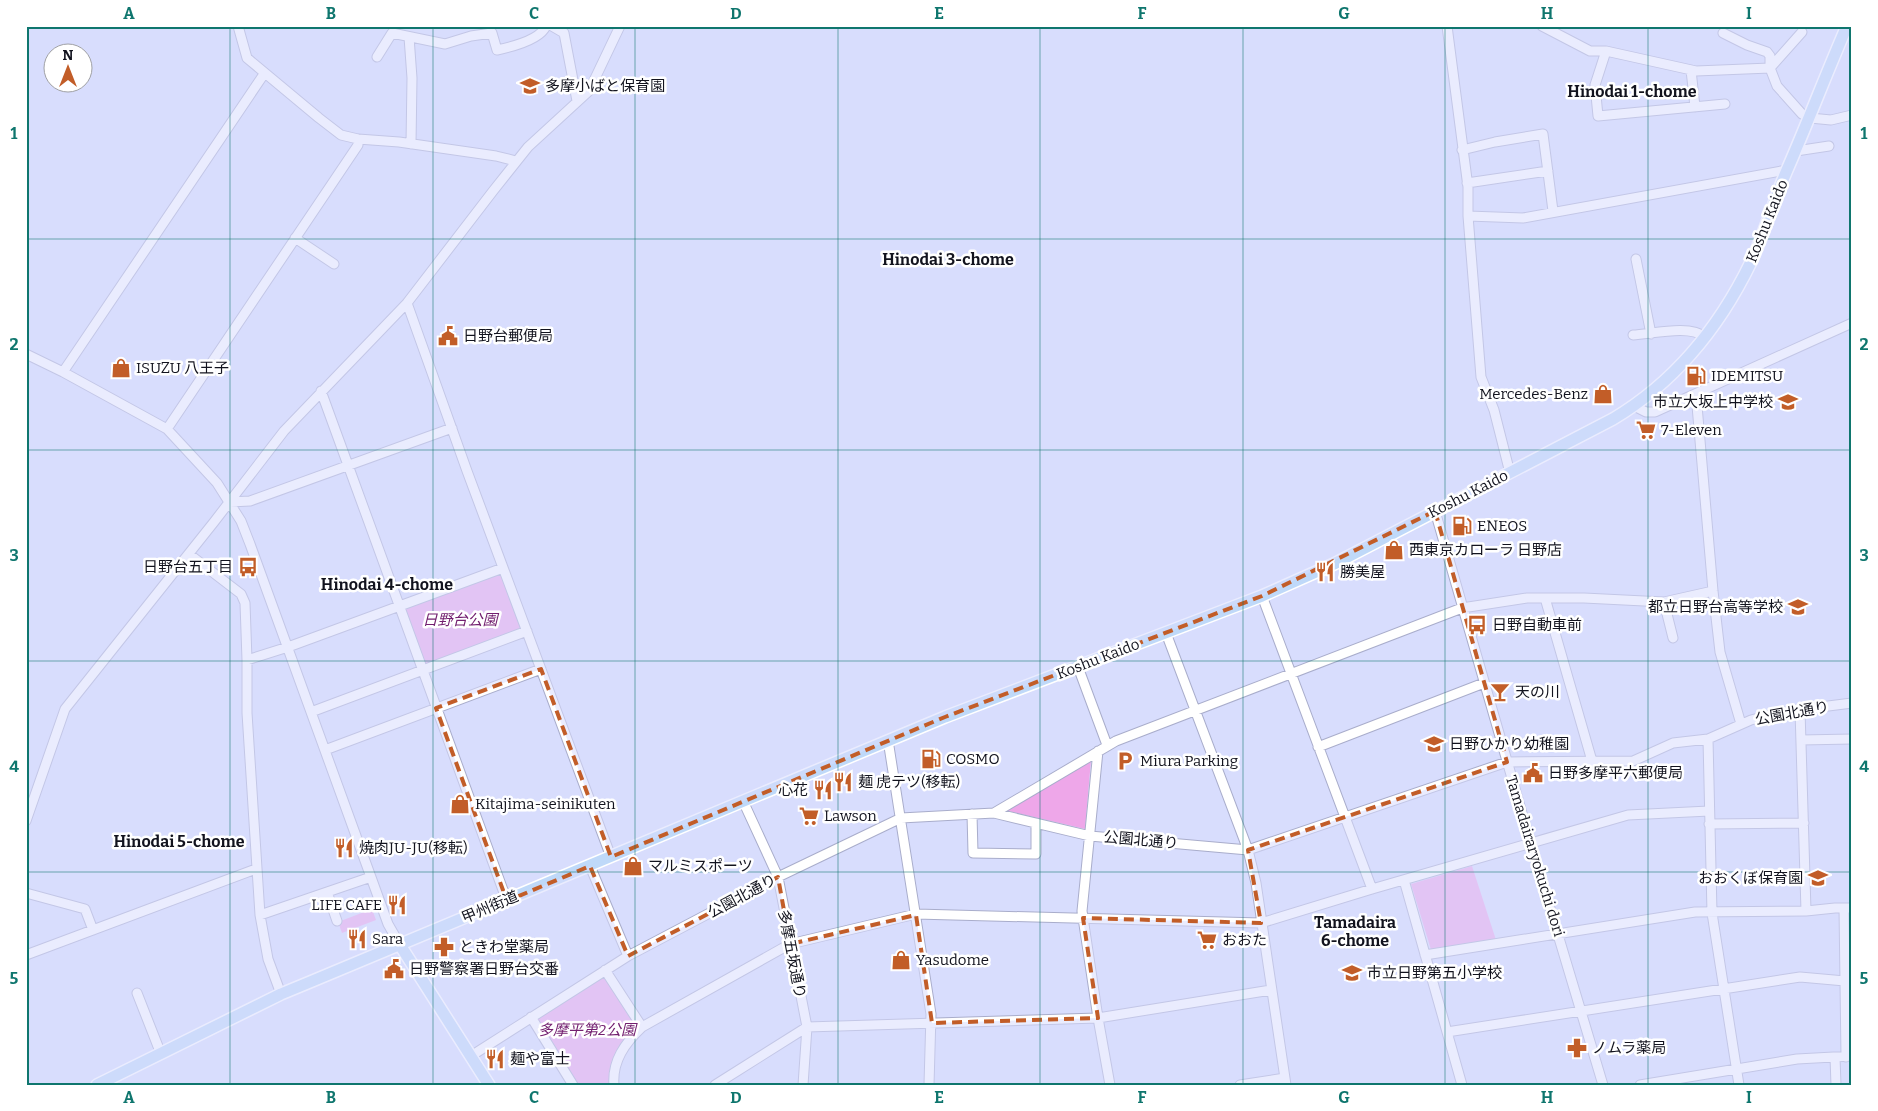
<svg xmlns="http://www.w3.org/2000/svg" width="1878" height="1111" viewBox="0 0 1878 1111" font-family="Bitter,'Noto Sans JP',serif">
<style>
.green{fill:#eea7e9}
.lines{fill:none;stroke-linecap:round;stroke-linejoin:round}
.minor-casing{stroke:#a9adcb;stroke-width:11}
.major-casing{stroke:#fff;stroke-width:14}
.minor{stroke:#fff;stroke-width:9}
.major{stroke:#bfd9f9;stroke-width:11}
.marked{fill:none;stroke:#c25d28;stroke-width:4;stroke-dasharray:10 6;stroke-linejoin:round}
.grid{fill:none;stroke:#0f766e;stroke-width:1;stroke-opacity:0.55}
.labels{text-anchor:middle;stroke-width:5;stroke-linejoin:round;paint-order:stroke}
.poi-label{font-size:15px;fill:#12131e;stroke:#fff;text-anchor:start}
.street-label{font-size:15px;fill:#12131e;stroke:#fff}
.park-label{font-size:15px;font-style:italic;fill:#732070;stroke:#fff}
.neighbourhood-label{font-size:16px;font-weight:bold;fill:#12131e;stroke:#fff}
.neatline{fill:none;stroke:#0f766e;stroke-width:2}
.grid-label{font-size:16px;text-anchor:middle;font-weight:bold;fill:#0f766e}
</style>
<rect width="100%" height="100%" fill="#d8ddfd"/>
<path class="green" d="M499,569L522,633L423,670L399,606Z
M1091,760L1085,829L1004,810Z
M1472,866L1496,940L1432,953L1411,884Z
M372,909L376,920L342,933L338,922Z
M605,970L642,1027L629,1040L614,1085H573L531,1017Z"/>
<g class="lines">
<defs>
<path id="minor" d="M238,26L247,58L319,118L341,135L358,139L399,142L496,156L516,161
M552,26L564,33L577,101
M1447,26L1468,187V216L1481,377L1494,410L1510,473
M1542,26L1590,51H1606L1696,71L1770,68L1802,32
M1723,33L1747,45L1767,52L1770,56V68L1777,86L1802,114L1810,118L1831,120L1852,115
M409,37L412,78L411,144
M1606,51L1595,85L1598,116L1725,104
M377,57L392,33L445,44L471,36L492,33L497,50C511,47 540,40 546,26
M1691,70L1695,107
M1462,150L1495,142L1543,134L1553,211
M1796,151L1829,146
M1467,183L1548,171
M1468,216L1523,218L1787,170
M295,238L334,264
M1636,259L1651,334
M407,303L467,471L611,857
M1633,335C1652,334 1690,324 1705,337
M26,354L63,372L167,429L217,483L241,521L250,544L388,924L400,945
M63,372L264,74
M321,391L507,901
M1696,394L1713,591L1720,652L1741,724
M1634,406L1646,412H1655L1852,323
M167,429L358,145V139
M230,502L250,501L452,428
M1435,511L1535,858L1603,1085
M189,554L241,594L245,603L247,660V713L260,915L268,959L281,994
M1262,596L1372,889
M1545,598L1592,761
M1664,602L1673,638
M1166,633L1248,850L1256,883L1286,1085
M247,660L288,647L503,568
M1078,667L1107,745
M1800,710L1806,911
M311,712L527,631
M1708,739L1712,913L1739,1085
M888,740L931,1014L929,1085
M1801,740L1852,739
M1318,747L1484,683
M325,750L541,669
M1098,751L1082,911L1098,1018L1110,1085
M743,801L778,877L807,1027L803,1085
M994,813L1116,741L1462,608L1527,598H1584L1664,602L1713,591
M972,814L973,853L1036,854V823
M26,821L65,709L214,522L284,431L407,303L493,191L528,147L589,91L620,26
M1709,824L1804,823
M590,866L628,956
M1404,880L1462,1085
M327,892L337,921
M26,893L85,909L93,930
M1844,908L1846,1057
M260,915L371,877
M26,955L256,869
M1425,955L1695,912L1806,911L1835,908H1852
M605,970L642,1027
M137,993L161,1054
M531,1017L573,1085
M1447,1032L1800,977L1845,981
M471,1056L628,956L778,877L901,818L994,813L1090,836L1248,850L1507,762L1633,761L1673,743L1708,739L1751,720L1781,712L1852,703
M1835,1057L1836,1085
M614,1085C612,1061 625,1043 642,1027L790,944L916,914L1261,923L1372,889L1628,815L1709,811
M715,1085L807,1027L1098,1018L1271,990
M1240,1085L1285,1078
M1640,1085L1797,1059L1852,1056"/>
<path id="major" d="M400,945L489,1085
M97,1085L281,994L310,982L945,717L1262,596L1334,564L1613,419C1675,382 1720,326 1751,262C1765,232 1774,200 1787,170C1808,122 1826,74 1847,26"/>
</defs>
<use href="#minor" class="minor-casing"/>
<use href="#major" class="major-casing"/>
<use href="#minor" class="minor"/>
<use href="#major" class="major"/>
</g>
<path d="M0 0H1878V1111H0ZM1435,511L1507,762L1248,850L1261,923L1083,918L1098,1018L932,1023L916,915L790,944L778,877L628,956L590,866L507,901L436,708L541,669L611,857L945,717L1262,596Z" fill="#d8ddfd" fill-opacity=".55" fill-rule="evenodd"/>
<path class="marked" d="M1435,511L1507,762L1248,850L1261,923L1083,918L1098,1018L932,1023L916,915L790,944L778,877L628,956L590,866L507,901L436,708L541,669L611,857L945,717L1262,596Z"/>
<path class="grid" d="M230,26V1085M433,26V1085M635,26V1085M838,26V1085M1040,26V1085M1243,26V1085M1445,26V1085M1648,26V1085M26,239H1852M26,450H1852M26,661H1852M26,872H1852"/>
<defs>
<symbol id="school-bare" viewBox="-9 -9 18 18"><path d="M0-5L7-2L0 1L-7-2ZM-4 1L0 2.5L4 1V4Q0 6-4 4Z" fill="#c25d28" stroke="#fff" stroke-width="2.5" paint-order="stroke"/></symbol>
<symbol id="civic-bare" viewBox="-9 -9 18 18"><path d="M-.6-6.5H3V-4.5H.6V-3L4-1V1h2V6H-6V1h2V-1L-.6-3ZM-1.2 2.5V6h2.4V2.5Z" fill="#c25d28" stroke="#fff" stroke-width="2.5" paint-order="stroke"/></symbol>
<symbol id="shop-bare" viewBox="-9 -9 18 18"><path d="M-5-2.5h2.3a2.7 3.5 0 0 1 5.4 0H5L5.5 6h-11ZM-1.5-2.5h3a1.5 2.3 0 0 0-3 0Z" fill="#c25d28" stroke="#fff" stroke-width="2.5" paint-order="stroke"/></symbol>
<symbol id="fuel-bare" viewBox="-9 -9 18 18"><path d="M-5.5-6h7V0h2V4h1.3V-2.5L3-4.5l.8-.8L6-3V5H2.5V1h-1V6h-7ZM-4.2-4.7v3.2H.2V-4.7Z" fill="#c25d28" stroke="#fff" stroke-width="2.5" paint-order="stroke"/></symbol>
<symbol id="supermarket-bare" viewBox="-9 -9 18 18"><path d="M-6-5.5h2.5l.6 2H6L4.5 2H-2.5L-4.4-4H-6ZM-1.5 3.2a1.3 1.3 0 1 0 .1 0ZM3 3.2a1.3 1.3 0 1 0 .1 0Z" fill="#c25d28" stroke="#fff" stroke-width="2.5" paint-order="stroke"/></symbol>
<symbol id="bus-bare" viewBox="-9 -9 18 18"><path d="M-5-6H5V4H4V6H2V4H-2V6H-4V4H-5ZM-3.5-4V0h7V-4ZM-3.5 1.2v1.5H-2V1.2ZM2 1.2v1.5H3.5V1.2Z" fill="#c25d28" stroke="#fff" stroke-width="2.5" paint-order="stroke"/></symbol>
<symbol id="restaurant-bare" viewBox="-9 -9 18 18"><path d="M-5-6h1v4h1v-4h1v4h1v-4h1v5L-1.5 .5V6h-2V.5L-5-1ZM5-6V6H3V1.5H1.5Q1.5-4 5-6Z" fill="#c25d28" stroke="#fff" stroke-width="2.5" paint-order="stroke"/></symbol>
<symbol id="bar-bare" viewBox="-9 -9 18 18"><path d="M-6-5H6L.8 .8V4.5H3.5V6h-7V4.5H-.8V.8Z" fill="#c25d28" stroke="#fff" stroke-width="2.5" paint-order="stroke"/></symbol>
<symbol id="parking-bare" viewBox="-9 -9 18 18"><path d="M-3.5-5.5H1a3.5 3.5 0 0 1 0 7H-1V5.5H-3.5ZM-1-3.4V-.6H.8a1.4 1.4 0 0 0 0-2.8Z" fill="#c25d28" stroke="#fff" stroke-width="2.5" paint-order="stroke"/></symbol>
<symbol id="pharmacy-bare" viewBox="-9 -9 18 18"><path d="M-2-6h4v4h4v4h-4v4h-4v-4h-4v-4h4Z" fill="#c25d28" stroke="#fff" stroke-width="2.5" paint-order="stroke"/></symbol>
</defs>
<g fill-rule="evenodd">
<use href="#school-bare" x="516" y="72" width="28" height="28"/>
<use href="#civic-bare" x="434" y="322" width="28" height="28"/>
<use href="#shop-bare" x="107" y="354" width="28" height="28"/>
<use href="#fuel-bare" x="1682" y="362" width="28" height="28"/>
<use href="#shop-bare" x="1589" y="380" width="28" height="28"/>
<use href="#school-bare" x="1774" y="388" width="28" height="28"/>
<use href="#supermarket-bare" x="1632" y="416" width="28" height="28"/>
<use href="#fuel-bare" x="1448" y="512" width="28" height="28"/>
<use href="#shop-bare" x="1380" y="536" width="28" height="28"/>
<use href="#bus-bare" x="234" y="553" width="28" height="28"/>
<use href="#restaurant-bare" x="1311" y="558" width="28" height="28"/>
<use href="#school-bare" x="1784" y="593" width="28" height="28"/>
<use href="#bus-bare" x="1463" y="611" width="28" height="28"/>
<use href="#bar-bare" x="1486" y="678" width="28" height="28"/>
<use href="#school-bare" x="1420" y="730" width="28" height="28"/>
<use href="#fuel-bare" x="917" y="745" width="28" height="28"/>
<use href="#parking-bare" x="1111" y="747" width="28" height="28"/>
<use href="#civic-bare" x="1519" y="759" width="28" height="28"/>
<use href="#restaurant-bare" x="829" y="768" width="28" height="28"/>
<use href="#restaurant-bare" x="809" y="776" width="28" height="28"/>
<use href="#shop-bare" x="446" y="790" width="28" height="28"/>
<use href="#supermarket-bare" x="795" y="802" width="28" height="28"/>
<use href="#restaurant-bare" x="330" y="834" width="28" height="28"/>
<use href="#shop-bare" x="619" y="852" width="28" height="28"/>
<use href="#school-bare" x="1804" y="864" width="28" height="28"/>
<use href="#restaurant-bare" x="383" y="891" width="28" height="28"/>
<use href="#restaurant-bare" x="343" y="925" width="28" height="28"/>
<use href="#supermarket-bare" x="1193" y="926" width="28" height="28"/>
<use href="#pharmacy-bare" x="430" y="933" width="28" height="28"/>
<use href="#shop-bare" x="887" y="946" width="28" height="28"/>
<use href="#civic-bare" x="380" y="955" width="28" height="28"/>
<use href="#school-bare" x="1338" y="959" width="28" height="28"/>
<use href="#pharmacy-bare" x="1563" y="1034" width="28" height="28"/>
<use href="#restaurant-bare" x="481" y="1045" width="28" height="28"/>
</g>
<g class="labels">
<g class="poi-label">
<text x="545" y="91">多摩小ばと保育園</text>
<text x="463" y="341">日野台郵便局</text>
<text x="136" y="373">ISUZU 八王子</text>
<text x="1711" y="381">IDEMITSU</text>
<text x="1588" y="399" text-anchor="end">Mercedes-Benz</text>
<text x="1773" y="407" text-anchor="end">市立大坂上中学校</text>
<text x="1661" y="435">7-Eleven</text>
<text x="1477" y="531">ENEOS</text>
<text x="1409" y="555">西東京カローラ 日野店</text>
<text x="233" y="572" text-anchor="end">日野台五丁目</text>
<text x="1340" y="577">勝美屋</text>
<text x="1783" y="612" text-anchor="end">都立日野台高等学校</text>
<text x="1492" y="630">日野自動車前</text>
<text x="1515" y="697">天の川</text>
<text x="1449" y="749">日野ひかり幼稚園</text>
<text x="946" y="764">COSMO</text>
<text x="1140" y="766">Miura Parking</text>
<text x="1548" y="778">日野多摩平六郵便局</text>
<text x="858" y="787">麺 虎テツ(移転)</text>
<text x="808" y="795" text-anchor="end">心花</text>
<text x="475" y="809">Kitajima-seinikuten</text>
<text x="824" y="821">Lawson</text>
<text x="359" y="853">焼肉JU-JU(移転)</text>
<text x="648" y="871">マルミスポーツ</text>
<text x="1803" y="883" text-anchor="end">おおくぼ保育園</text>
<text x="382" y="910" text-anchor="end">LIFE CAFE</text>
<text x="372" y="944">Sara</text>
<text x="1222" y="945">おおた</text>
<text x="459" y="952">ときわ堂薬局</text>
<text x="916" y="965">Yasudome</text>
<text x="409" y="974">日野警察署日野台交番</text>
<text x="1367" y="978">市立日野第五小学校</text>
<text x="1592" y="1053">ノムラ薬局</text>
<text x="510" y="1064">麺や富士</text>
</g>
<g class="street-label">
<text transform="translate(1767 221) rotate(-68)" y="5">Koshu Kaido</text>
<text transform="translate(1468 494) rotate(-27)" y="5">Koshu Kaido</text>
<text transform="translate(1098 659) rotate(-21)" y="5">Koshu Kaido</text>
<text transform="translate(1792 713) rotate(-10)" y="5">公園北通り</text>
<text transform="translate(1141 840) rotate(5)" y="5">公園北通り</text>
<text transform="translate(1535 856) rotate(73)" y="5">Tamadairaryokuchi dori</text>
<text transform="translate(742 896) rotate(-28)" y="5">公園北通り</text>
<text transform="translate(490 907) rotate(-23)" y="5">甲州街道</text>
<text transform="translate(792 954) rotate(79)" y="5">多摩五坂通り</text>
</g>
<g class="park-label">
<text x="460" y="625">日野台公園</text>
<text x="587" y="1035">多摩平第2公園</text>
</g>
<g class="neighbourhood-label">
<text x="1632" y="97">Hinodai 1-chome</text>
<text x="948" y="265">Hinodai 3-chome</text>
<text x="387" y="590">Hinodai 4-chome</text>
<text x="179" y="847">Hinodai 5-chome</text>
<text x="1355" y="928">Tamadaira<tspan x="1355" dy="18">6-chome</tspan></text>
</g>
</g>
<rect width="1878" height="1111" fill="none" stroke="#ffffff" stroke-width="55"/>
<g transform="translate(68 68)"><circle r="24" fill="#ffffff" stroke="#a0a1a5"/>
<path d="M0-4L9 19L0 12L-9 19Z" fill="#c25d28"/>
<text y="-8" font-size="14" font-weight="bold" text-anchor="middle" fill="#12131e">N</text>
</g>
<rect x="28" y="28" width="1822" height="1056" class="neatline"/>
<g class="grid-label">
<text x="129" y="19">A</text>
<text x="331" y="19">B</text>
<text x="534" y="19">C</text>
<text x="736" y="19">D</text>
<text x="939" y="19">E</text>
<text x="1142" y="19">F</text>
<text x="1344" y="19">G</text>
<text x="1547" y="19">H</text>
<text x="1749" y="19">I</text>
<text x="14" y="139">1</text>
<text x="1864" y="139">1</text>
<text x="14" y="350">2</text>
<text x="1864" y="350">2</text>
<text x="14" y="561">3</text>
<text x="1864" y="561">3</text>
<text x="14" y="772">4</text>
<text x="1864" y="772">4</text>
<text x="14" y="984">5</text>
<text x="1864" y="984">5</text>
<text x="129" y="1103">A</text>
<text x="331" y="1103">B</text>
<text x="534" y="1103">C</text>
<text x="736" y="1103">D</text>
<text x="939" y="1103">E</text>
<text x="1142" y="1103">F</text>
<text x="1344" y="1103">G</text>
<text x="1547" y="1103">H</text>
<text x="1749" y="1103">I</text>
</g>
</svg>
